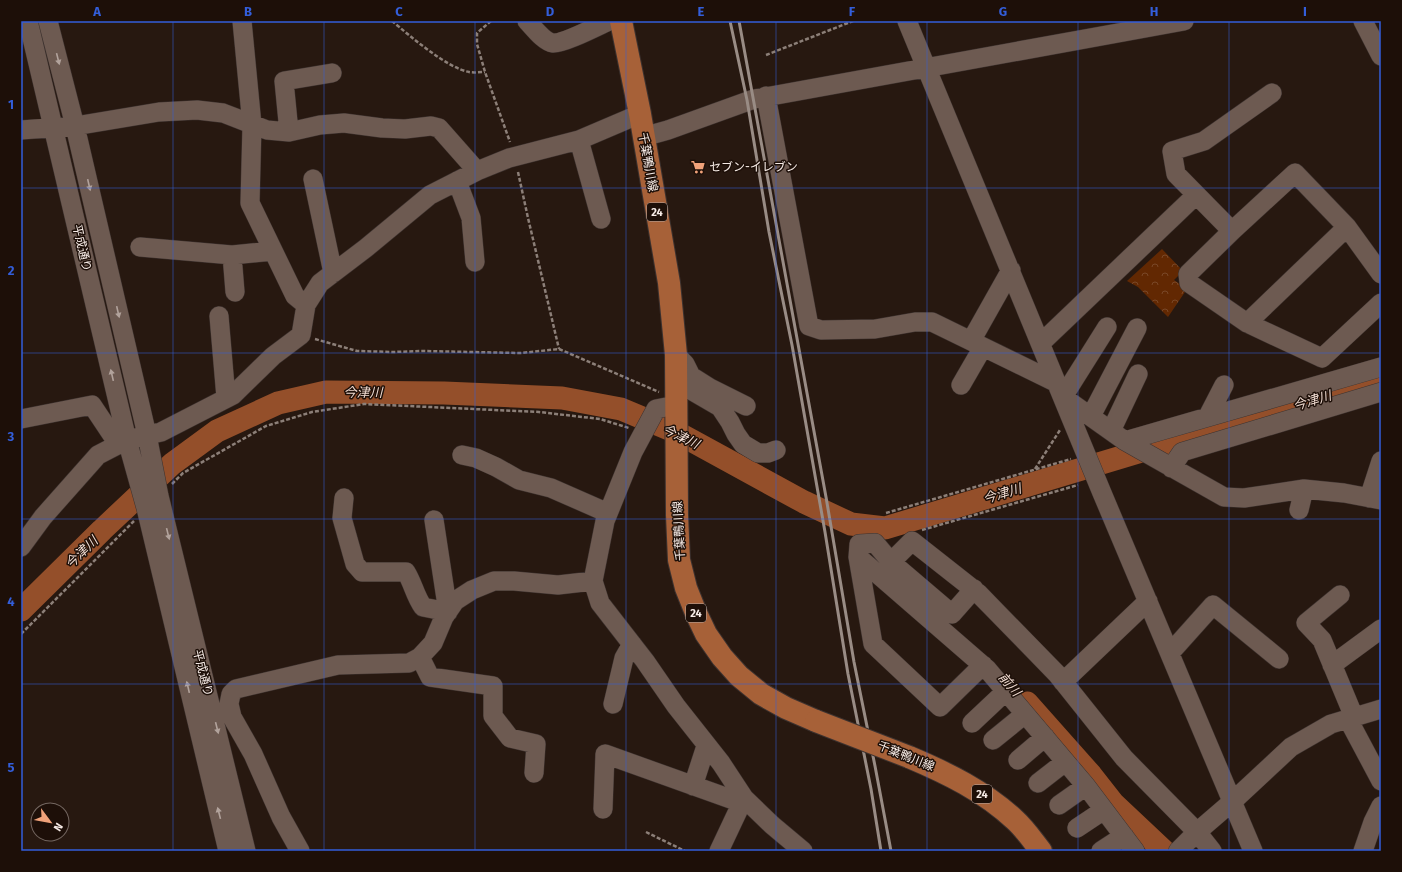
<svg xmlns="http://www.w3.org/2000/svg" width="1402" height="872" viewBox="0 0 1402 872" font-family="'Fira Sans','Noto Sans JP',sans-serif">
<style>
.park{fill:url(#park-crowns)}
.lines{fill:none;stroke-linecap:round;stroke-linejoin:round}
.river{stroke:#944f2a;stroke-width:23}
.minor-casing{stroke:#3d322f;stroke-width:20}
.major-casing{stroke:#3d322f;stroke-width:24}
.path{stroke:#8c7f78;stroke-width:2.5;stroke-dasharray:4 2;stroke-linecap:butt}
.minor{stroke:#6d5a51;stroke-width:19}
.major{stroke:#a76138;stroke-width:22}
.rail{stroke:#998c85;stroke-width:3}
.major-bridge-casing{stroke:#3d322f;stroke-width:24;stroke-linecap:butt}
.major-bridge{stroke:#a76138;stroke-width:22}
.oneway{fill:#b2a39c}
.grid{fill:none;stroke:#335eda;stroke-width:1;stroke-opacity:0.55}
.labels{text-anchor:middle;stroke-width:3;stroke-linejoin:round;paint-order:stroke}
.shield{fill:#1d0f08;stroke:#b6aaa4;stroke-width:1}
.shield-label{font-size:11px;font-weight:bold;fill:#f7ece7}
.street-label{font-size:12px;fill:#f7ece7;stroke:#1d0f08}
.poi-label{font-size:12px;fill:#f7ece7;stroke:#1d0f08;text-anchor:start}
.water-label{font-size:13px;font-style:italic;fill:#f1dcd2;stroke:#1d0f08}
.neatline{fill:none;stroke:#335eda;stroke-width:1.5}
.grid-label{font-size:13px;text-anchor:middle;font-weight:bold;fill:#335eda}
</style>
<defs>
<pattern id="park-crowns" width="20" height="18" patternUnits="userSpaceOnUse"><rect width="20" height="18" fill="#622802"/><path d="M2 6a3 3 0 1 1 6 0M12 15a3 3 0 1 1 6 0" fill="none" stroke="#794727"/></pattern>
</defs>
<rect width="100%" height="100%" fill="#271810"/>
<path class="park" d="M1162,249L1183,271L1174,280L1187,289L1168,317L1138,287L1127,281Z"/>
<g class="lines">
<path class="river" d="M21,610L102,530L172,464L217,431L278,403L326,392L444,393L562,398L621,409L676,432L804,502L851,524L885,528L1381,379
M1027,703L1091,775L1113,803L1164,851"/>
<defs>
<path id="minor" d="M28,21L127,440L146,508L228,851
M48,21L75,126L147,435L159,496L246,851
M242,21L252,125L250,203L295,296L306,305
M527,21C533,27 544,42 553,43C563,44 598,26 609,21
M907,21L1102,493L1253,851
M1363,21L1381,56
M766,96L809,326L821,330L875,329L915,322H932L1057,383
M21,130L75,126L159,112L197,110L223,113L267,130L289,132L320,125L344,123L382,128L405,129L431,126L439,128L477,171
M289,132L284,81L332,73
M643,137L668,130L754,99L1184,21
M579,140L601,219
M313,179L333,273
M457,181L471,218L475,262
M1232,231L1176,174L1172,151L1204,141L1272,93
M140,247L232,255L273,251
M232,255L235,292
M1381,274L1347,227L1295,173L1232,231L1188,274L1189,283L1247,323L1322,358L1381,303
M219,316L226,398
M1247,323L1347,227
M1107,327L1063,397L1125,441L1224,497L1244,498L1304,489L1344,493L1381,500
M971,341L1011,270
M1041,343L1196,195
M676,355L685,364L691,376L710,388L746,406
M677,382L720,407L730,422L736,434L743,444L758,453H768L776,450
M961,385L983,347
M676,405L656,409L633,452L605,521L593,581L600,603L645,661L676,706L721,763L744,798L772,825L803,851
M1091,416L1137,328
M1208,416L1224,385
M21,419L92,405L118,444
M1111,431L1138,374
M1125,441L1381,367
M462,455L476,458L496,467L519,480L551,488L608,513
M1171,468L1182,452L1381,392
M344,498L342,518L355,564L362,572H406C413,583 415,596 423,607L448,612L434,520
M1369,498L1381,461
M1299,510L1304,489
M21,547L43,517L98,455L127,440L161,432L233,395L273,356L301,335L306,305L320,283L366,248L430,195L477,171L509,158L579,140L640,114
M858,557L987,669L1086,786L1135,851
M891,562L912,541L978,593L1057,674L1124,758L1197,832L1212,851
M974,589L952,614L891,562L875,543L859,544L858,557L873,644L940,707L983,665
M1340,595L1306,623L1322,640L1354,717
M1170,653L1213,605L1279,659
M420,657L430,677L493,686V716L510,738L536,744L534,773
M1332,665L1381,629
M1063,682L1148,601
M613,704L624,658L632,644
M1348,719L1381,781
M972,723L1006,691
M993,740L1025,714
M1018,760L1045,737
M1038,783L1065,762
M693,786L706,746
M1059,805L1086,786
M603,809L605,754L742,803
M1077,828L1104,810
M300,851L281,817L253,754L232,717L229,704L231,694L236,689L338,665L409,663L420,657L433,643L444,617L455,601L472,590L494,581H514L558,585L593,581
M719,851L744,798
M1101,851L1124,836
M1178,851L1197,832L1233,801L1291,747L1331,724L1381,709
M1363,851L1373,822L1381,806"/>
<path id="major" d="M621,21L640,114L669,283L676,355L677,515L679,560L686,588L696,613L706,634L722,657L739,676L761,694L786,708L816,721
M909,757C947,773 984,791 1015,820C1025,829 1033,841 1041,851"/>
</defs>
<use href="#minor" class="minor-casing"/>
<use href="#major" class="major-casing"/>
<path class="path" d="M392,21C410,36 447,68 469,72C474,73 480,72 485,72
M491,21L477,33V44L485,72L510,142
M766,55L853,21
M518,172L528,218L559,349
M315,339L357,351L393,352L423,351L521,353L559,349L659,392
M1035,469L1060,430
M172,484L183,473L266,426L312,412L364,404L539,412L600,419L629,428
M886,513L1071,459
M922,530L1078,485
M21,634L134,521
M646,832L685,851"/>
<use href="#minor" class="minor"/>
<use href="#major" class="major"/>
<path class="rail" d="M730,21L747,100L769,232L792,345L825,532L848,674L871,789L881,851
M739,21L826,497L854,662L875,766L891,851"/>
<defs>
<path id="major-bridge" d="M816,721L909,757"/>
</defs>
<use href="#major-bridge" class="major-bridge-casing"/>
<use href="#major-bridge" class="major-bridge"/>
</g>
<defs><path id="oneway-solid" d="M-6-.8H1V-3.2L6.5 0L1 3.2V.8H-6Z"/></defs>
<g class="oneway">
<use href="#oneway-solid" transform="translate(58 59) rotate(76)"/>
<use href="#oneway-solid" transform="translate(89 185) rotate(77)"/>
<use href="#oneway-solid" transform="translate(118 312) rotate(77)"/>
<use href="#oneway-solid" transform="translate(112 375) rotate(-103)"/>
<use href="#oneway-solid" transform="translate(168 534) rotate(76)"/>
<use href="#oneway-solid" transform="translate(188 687) rotate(-103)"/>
<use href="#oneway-solid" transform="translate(217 728) rotate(76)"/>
<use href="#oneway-solid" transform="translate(219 813) rotate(-104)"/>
</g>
<path class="grid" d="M173,21V851M324,21V851M475,21V851M626,21V851M776,21V851M927,21V851M1078,21V851M1229,21V851M21,188H1381M21,353H1381M21,519H1381M21,684H1381"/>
<defs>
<symbol id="supermarket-bare" viewBox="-9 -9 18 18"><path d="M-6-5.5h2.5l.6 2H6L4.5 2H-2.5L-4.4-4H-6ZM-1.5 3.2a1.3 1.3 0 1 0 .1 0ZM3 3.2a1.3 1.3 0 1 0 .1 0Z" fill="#f0a27a" stroke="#1d0f08" stroke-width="2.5" paint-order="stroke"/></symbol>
</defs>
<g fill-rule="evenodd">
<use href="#supermarket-bare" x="688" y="157" width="20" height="20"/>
</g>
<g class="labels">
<g class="shield">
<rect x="647" y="203" width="20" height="18" rx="3"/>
<rect x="686" y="604" width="20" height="18" rx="3"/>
<rect x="972" y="785" width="20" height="18" rx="3"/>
</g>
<g class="shield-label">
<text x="657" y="216">24</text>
<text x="696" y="617">24</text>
<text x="982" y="798">24</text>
</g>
<g class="street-label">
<text transform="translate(648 162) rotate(80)" y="4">千葉鴨川線</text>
<text transform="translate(82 248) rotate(77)" y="4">平成通り</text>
<text transform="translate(679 531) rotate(-93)" y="4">千葉鴨川線</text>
<text transform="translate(203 673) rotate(76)" y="4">平成通り</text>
<text transform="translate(906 756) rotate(22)" y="4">千葉鴨川線</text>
</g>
<g class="poi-label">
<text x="709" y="171">セブン-イレブン</text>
</g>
<g class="water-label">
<text x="363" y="397">今津川</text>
<text transform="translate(1312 400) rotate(-17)" y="5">今津川</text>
<text transform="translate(681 436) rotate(26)" y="5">今津川</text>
<text transform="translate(1002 493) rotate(-17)" y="5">今津川</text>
<text transform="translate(81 552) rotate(-44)" y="5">今津川</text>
<text transform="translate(1010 684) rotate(49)" y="5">前川</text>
</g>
</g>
<rect width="1402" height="872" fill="none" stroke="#1d0f08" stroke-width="44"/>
<g transform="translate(50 822) rotate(122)"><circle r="19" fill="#1d0f08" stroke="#746761"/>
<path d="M0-3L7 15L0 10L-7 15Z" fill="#f0a27a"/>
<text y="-6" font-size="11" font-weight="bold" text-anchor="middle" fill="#f7ece7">N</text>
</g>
<rect x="22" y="22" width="1358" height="828" class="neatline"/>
<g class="grid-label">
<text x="97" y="16">A</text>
<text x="248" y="16">B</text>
<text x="399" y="16">C</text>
<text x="550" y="16">D</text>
<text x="701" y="16">E</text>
<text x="852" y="16">F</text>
<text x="1003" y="16">G</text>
<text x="1154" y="16">H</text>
<text x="1305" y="16">I</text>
<text x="11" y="109">1</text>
<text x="11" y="275">2</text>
<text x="11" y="441">3</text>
<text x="11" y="606">4</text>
<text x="11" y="772">5</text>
</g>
</svg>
